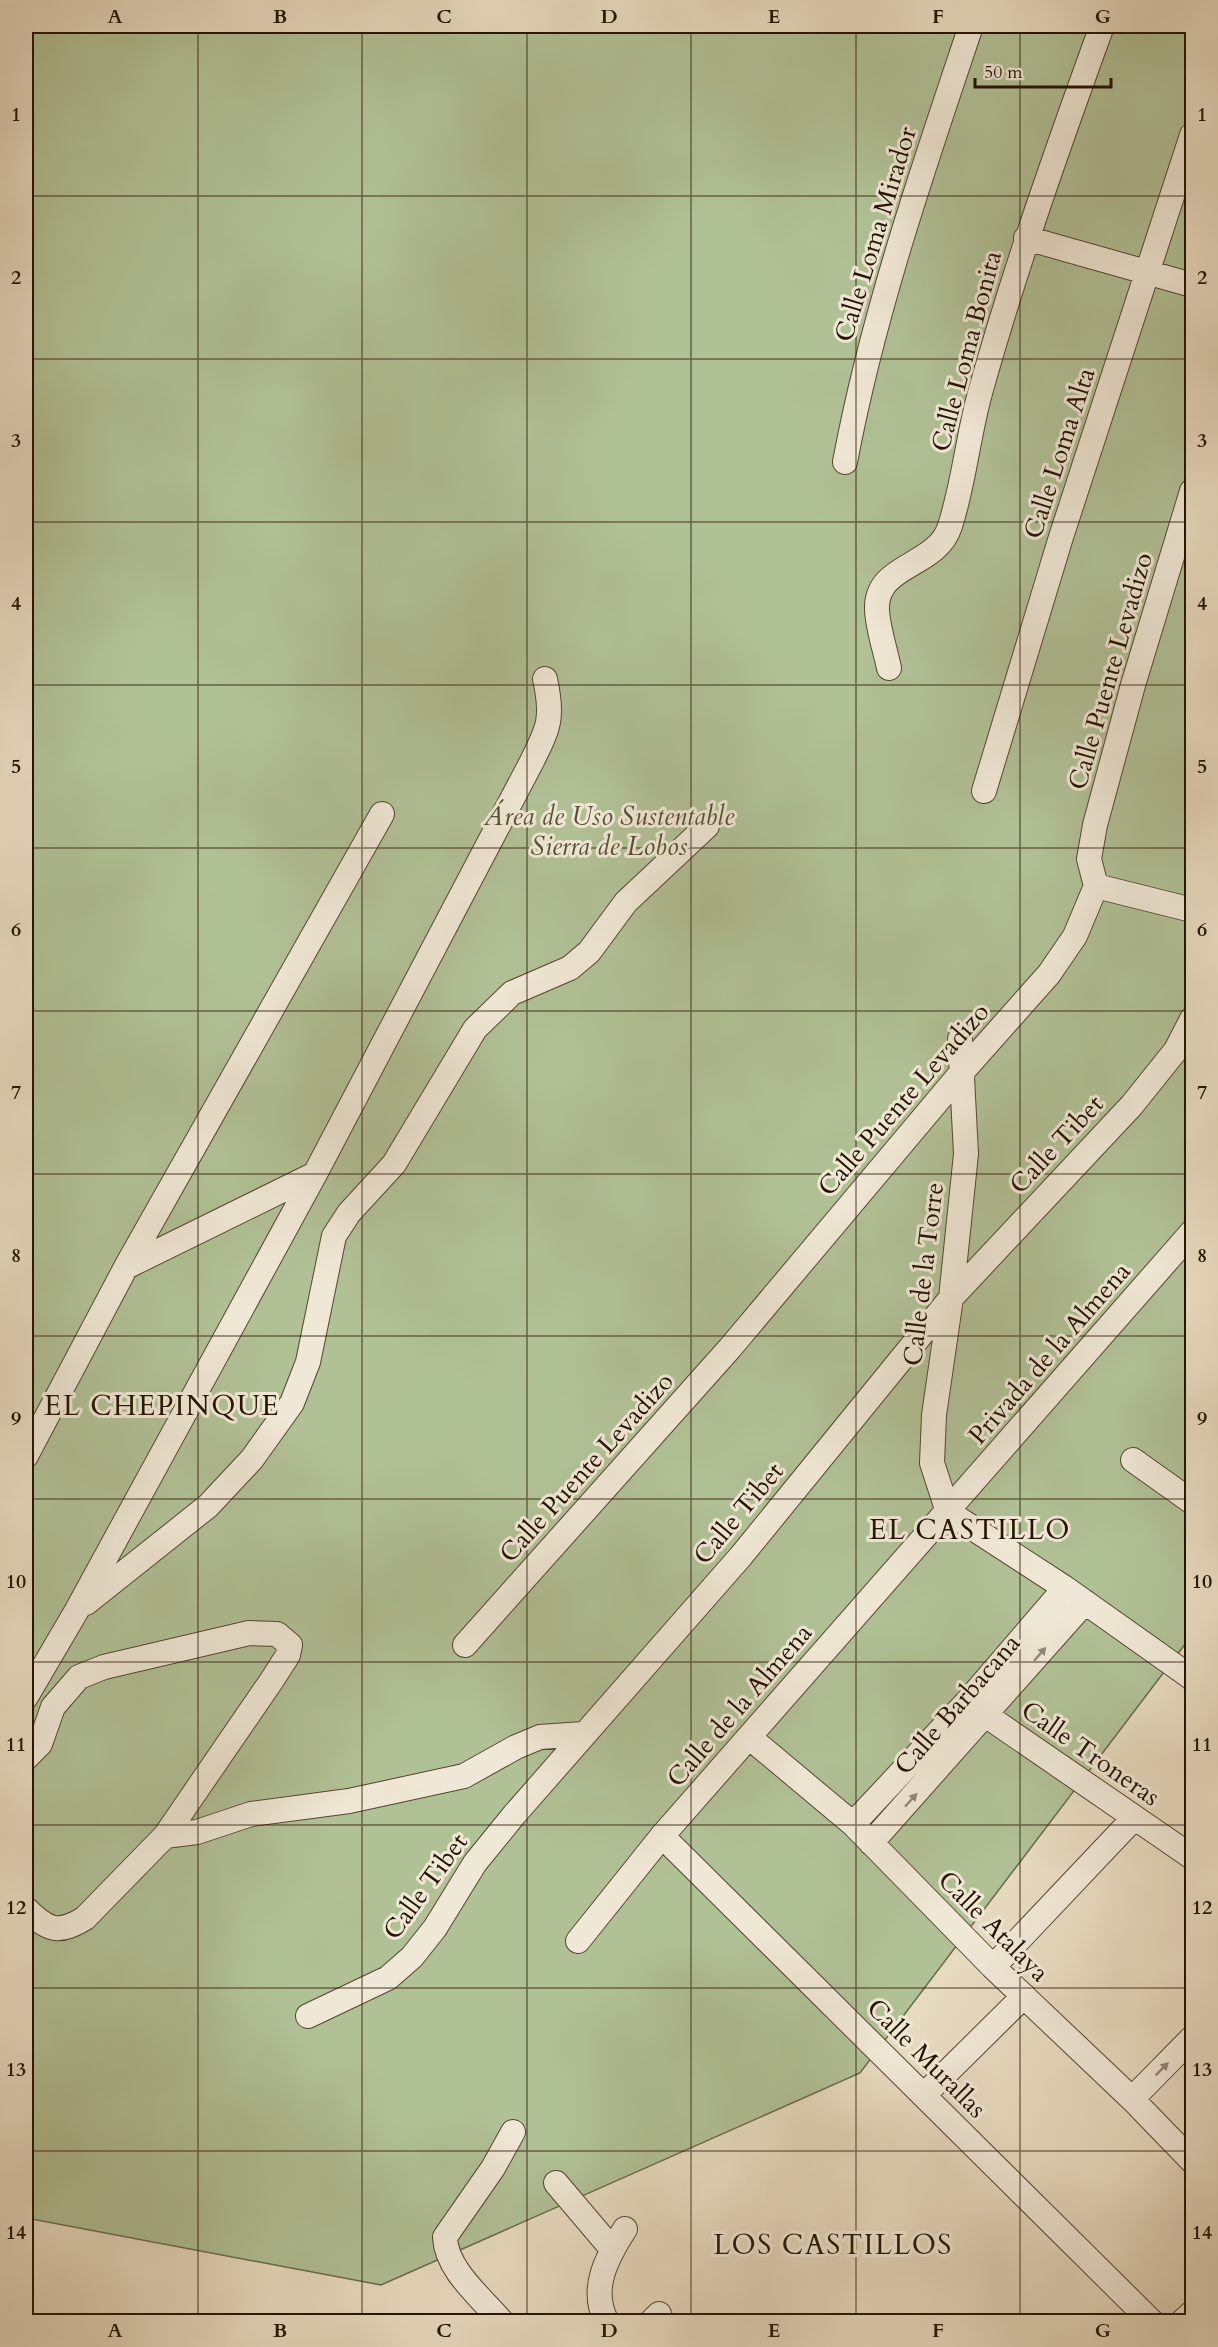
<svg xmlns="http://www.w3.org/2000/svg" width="1218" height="2347" viewBox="0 0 1218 2347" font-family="Cardo,serif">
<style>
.green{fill:#b1c196;stroke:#6a6a4b;stroke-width:1.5}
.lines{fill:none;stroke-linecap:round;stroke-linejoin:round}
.minor-casing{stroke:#554530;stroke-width:26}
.minor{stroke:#f0e8d6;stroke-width:24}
.oneway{fill:#948876}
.grid{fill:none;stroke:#241300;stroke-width:1.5;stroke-opacity:0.55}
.labels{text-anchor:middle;stroke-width:6;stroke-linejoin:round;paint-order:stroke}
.street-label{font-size:26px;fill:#241300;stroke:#f0e8d6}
.park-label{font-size:26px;font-style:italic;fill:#555034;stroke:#f0e8d6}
.quarter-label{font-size:28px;letter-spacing:1.5px;fill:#241300;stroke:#f0e8d6}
.neatline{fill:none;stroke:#241300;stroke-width:2}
.grid-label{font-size:20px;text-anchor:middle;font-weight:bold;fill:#241300}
</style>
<rect width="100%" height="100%" fill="#e8dbc0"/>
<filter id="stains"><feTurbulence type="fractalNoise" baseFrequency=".00333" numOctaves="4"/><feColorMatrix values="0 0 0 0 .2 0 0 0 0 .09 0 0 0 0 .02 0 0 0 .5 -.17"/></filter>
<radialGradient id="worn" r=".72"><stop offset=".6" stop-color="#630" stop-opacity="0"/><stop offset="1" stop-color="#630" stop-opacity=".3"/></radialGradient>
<path class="green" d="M26,26H1192V1635L860,2073L381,2285L26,2218Z"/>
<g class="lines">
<defs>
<path id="minor" d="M1026,238L1192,285
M845,462C873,313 923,169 971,26
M889,668C885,649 878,629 877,610C875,563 937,568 950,526C964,483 968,436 980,393C1015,268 1058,147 1102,26
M984,791L1061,537L1192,135
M1096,886L1192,910
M126,1267L315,1174
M26,1456L126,1267L382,814
M1133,1460L1192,1502
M948,1512L932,1463L934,1415L951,1298L966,1154L960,1039
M948,1512L1065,1588L1192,1678
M86,1603L208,1506L252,1459L292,1403L308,1362L334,1236L349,1213L394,1164L475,1029L512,993L570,968L589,952L626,902L707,826
M465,1645L730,1348L962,1072L1049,974L1075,936L1096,886L1089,859L1095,825L1133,685L1192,491
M26,1697L77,1610L315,1174L530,765C548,729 554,720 545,679
M987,1716L1192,1857
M749,1737L853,1824L993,1967L1132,2099L1192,2161
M26,1758L40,1744L53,1707L79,1677L104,1667L249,1633L277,1634L290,1645L288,1655L272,1680L165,1836L85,1918C59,1935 47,1930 26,1909
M853,1824L967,1702L1065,1588
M165,1836L197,1832L251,1814L349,1801L464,1776L516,1747L540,1737L583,1734
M662,1836L1152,2322
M871,1843L1085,1602
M578,1941L662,1836L1192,1232
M993,1967L1134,1818
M308,2016L388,1978L412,1957L435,1928L475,1863L514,1815L741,1556L951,1298L1132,1105L1176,1050L1192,1019
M924,2095L1024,1996
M1132,2099L1192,2038
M556,2183L612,2249
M502,2322C482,2298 446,2270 445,2237L493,2168L513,2132
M607,2322C589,2290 607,2257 625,2229
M651,2322L659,2314
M1182,2322L1192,2313"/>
</defs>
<use href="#minor" class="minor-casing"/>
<use href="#minor" class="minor"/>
</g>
<defs><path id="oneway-solid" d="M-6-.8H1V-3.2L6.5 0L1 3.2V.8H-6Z" transform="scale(1.5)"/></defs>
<g class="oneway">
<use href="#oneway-solid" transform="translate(1040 1654) rotate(-49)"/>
<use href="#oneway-solid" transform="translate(911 1800) rotate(-48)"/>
<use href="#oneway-solid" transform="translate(1162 2069) rotate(-45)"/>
</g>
<path class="grid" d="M198,26V2322M362,26V2322M527,26V2322M691,26V2322M856,26V2322M1020,26V2322M26,196H1192M26,359H1192M26,522H1192M26,685H1192M26,848H1192M26,1011H1192M26,1174H1192M26,1336H1192M26,1499H1192M26,1662H1192M26,1825H1192M26,1988H1192M26,2151H1192"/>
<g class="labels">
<g class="street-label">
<text transform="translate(875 234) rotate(-73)" y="9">Calle Loma Mirador</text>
<text transform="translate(966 351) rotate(-75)" y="9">Calle Loma Bonita</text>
<text transform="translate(1059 453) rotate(-72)" y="9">Calle Loma Alta</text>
<text transform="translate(1110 671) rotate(-74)" y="9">Calle Puente Levadizo</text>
<text transform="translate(903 1099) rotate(-49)" y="9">Calle Puente Levadizo</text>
<text transform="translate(1056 1144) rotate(-47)" y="9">Calle Tibet</text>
<text transform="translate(923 1274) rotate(-83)" y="9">Calle de la Torre</text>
<text transform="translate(1049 1353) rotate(-49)" y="9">Privada de la Almena</text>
<text transform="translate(586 1467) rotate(-48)" y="9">Calle Puente Levadizo</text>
<text transform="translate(738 1513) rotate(-50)" y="9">Calle Tibet</text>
<text transform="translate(957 1704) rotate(-49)" y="9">Calle Barbacana</text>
<text transform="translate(739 1705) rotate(-49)" y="9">Calle de la Almena</text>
<text transform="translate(1091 1753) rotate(35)" y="9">Calle Troneras</text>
<text transform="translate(425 1886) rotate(-54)" y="9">Calle Tibet</text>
<text transform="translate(994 1926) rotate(45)" y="9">Calle Atalaya</text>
<text transform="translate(927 2058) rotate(45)" y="9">Calle Murallas</text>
</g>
<g class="park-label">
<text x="609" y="825">Área de Uso Sustentable<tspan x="609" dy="30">Sierra de Lobos</tspan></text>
</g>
<g class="quarter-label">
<text x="162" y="1415">EL CHEPINQUE</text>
<text x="970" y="1539">EL CASTILLO</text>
<text x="833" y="2254">LOS CASTILLOS</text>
</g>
</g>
<rect width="1218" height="2347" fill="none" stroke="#e8dbc0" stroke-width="66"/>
<path d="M975 78v9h136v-9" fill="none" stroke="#241300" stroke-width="3"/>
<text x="984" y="78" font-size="18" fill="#241300" stroke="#f0e8d6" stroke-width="4.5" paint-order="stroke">50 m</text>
<rect x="33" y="33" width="1152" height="2281" class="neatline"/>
<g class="grid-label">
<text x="115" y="23">A</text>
<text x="280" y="23">B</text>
<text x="444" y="23">C</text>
<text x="609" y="23">D</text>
<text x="774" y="23">E</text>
<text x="938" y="23">F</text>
<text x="1103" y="23">G</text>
<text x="16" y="121">1</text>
<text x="1202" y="121">1</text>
<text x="16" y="284">2</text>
<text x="1202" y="284">2</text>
<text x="16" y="447">3</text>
<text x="1202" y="447">3</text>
<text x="16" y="610">4</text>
<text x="1202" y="610">4</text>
<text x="16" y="773">5</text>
<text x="1202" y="773">5</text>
<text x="16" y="936">6</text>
<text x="1202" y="936">6</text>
<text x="16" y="1099">7</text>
<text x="1202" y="1099">7</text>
<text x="16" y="1262">8</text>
<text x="1202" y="1262">8</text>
<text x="16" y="1425">9</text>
<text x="1202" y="1425">9</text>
<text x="16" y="1588">10</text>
<text x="1202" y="1588">10</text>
<text x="16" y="1751">11</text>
<text x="1202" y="1751">11</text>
<text x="16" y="1914">12</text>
<text x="1202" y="1914">12</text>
<text x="16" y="2076">13</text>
<text x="1202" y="2076">13</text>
<text x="16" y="2239">14</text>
<text x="1202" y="2239">14</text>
<text x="115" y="2337">A</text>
<text x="280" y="2337">B</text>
<text x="444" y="2337">C</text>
<text x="609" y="2337">D</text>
<text x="774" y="2337">E</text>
<text x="938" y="2337">F</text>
<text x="1103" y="2337">G</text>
</g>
<rect width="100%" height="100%" filter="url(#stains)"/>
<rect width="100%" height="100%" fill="url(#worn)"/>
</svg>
